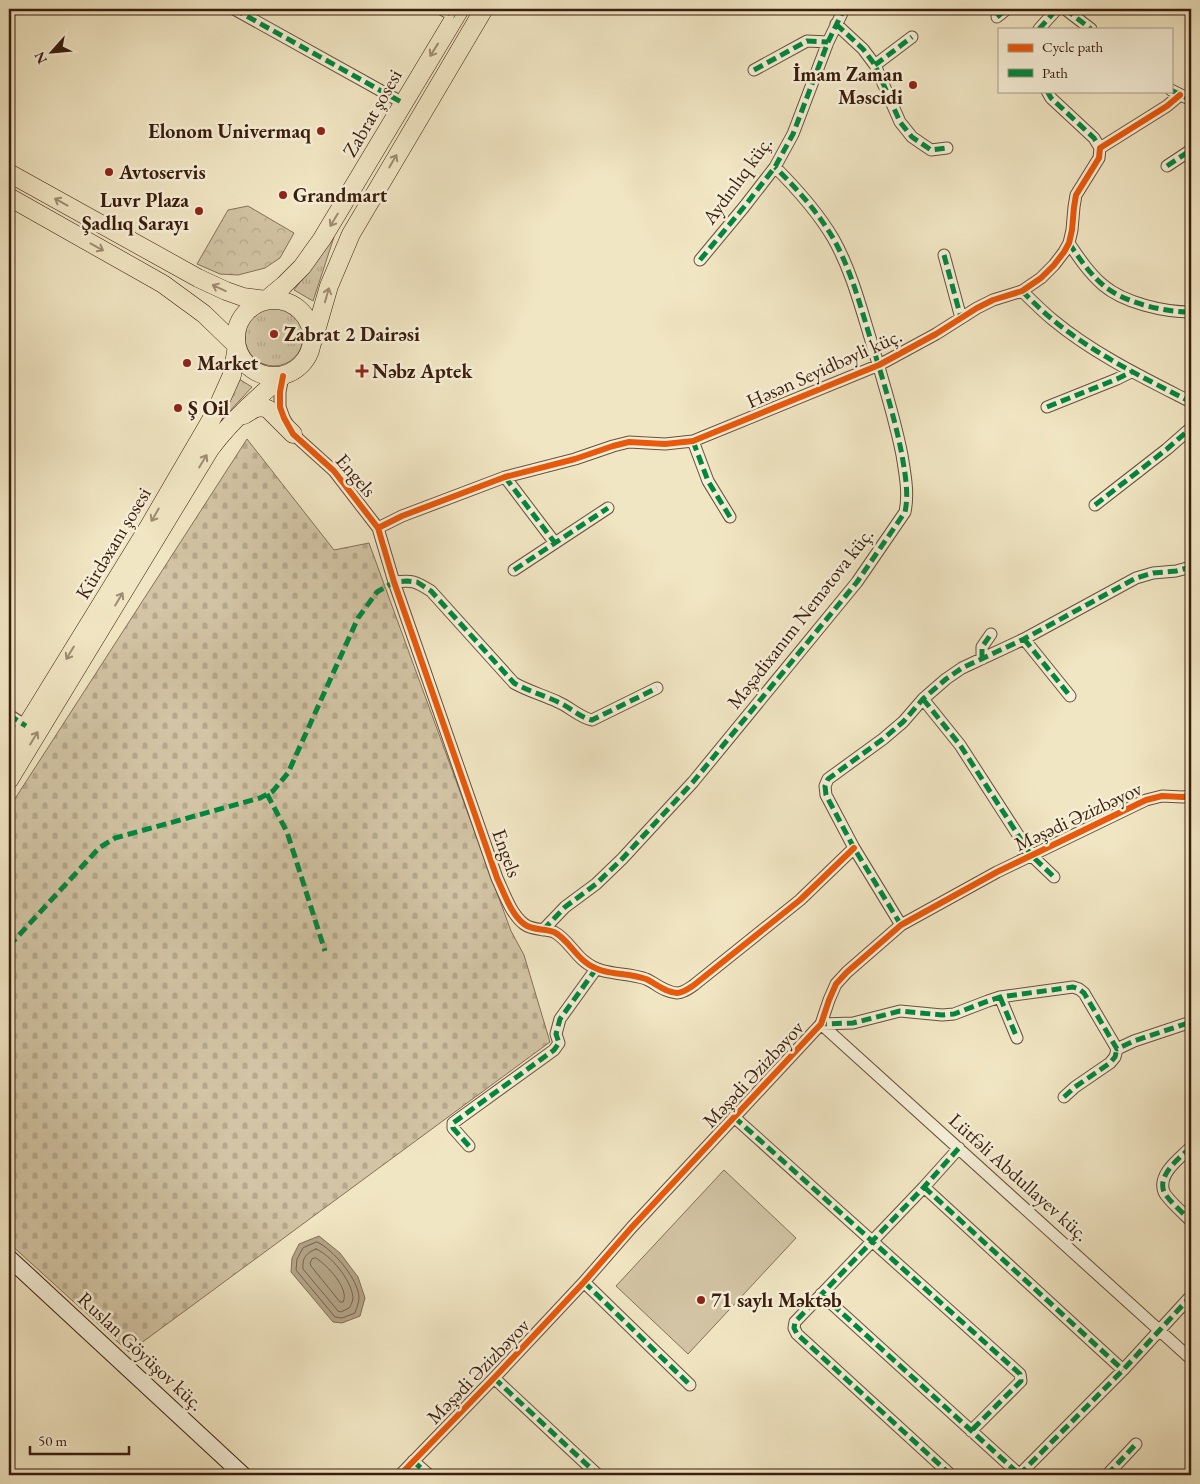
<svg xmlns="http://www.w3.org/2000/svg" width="1200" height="1484" viewBox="0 0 1200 1484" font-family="'EB Garamond',serif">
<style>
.grass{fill:url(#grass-tufts);stroke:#867058}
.forest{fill:url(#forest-crowns);stroke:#867058}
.cemetery{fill:url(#cemetery-stones);stroke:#867058}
.garden{fill:#d2c4a4;stroke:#867058}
.water{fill:#b2a285;stroke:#826d55}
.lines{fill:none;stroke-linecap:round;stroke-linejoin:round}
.shore{stroke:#766049;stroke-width:1}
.street-casing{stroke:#674f3a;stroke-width:13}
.secondary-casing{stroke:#391d0d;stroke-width:18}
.primary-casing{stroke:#391d0d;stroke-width:19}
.street{stroke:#f6efd8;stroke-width:11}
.secondary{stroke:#f6efd8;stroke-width:16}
.primary{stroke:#f1e6c3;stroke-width:18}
.quiet{stroke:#00873e;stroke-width:5;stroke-dasharray:10 5;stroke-linecap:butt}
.cycleway-casing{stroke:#f6efd8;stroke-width:9}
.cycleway{stroke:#e8590c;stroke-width:6}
.oneway{stroke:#9e8c71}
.poi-dot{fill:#8f2418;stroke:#f6efd8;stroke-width:2}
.labels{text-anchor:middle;stroke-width:5;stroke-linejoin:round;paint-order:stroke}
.poi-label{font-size:20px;font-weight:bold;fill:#391d0d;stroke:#f6efd8;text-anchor:start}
.street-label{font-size:20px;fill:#391d0d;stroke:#f6efd8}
</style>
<defs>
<pattern id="grass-tufts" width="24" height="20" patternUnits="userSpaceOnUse" patternTransform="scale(1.25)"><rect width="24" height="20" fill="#d2c4a4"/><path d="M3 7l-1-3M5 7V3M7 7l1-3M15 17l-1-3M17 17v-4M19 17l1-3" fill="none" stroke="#b5a88c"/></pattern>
<pattern id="forest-crowns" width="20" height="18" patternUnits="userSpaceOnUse" patternTransform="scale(1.25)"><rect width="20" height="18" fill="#d2c4a4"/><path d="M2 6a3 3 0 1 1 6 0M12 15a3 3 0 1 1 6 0" fill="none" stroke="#b5a88c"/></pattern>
<pattern id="cemetery-stones" width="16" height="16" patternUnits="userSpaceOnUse" patternTransform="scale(1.25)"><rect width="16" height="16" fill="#d2c4a4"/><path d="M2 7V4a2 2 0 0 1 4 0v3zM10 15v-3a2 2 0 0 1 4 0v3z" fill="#b5a88c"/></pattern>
</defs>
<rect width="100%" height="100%" fill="#f1e6c3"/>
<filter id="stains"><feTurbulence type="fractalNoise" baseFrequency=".004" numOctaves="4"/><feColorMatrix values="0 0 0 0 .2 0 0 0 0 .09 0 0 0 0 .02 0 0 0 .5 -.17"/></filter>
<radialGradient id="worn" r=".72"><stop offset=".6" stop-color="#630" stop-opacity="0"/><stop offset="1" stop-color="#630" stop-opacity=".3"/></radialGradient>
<path class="grass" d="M334,237L313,301L294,290Z
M245 337a29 29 0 1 1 58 0a29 29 0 1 1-58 0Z
M239,379L252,387L216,426Z"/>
<path class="forest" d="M248,206L294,233L280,258L265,268L238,275L220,274L197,264L228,210Z"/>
<path class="cemetery" d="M247,439L334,550L369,543L511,931L524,955L550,1042L129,1352L9,1243V808Z"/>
<path class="garden" d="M724,1170L796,1238L688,1354L616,1286Z"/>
<path class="water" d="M319,1236L340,1253L358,1277L365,1298L360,1316L342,1323L333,1322L291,1272L292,1258L299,1244Z"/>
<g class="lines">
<path class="shore" d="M317,1242C333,1249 359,1280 359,1298C359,1303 356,1309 355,1313L342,1318L335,1317L296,1270L297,1259L303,1248Z
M316,1249C331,1255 351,1280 353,1297C353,1301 351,1305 349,1308L341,1312L338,1311L303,1269C302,1258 306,1253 316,1249Z
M316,1258C327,1265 350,1289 343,1302H340L311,1266L310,1263L312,1259Z"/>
<defs>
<path id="street" d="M234,9L403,103
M441,9L455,16
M1065,9L1091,29
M997,17L1007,9
M836,24L863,49L875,65L900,122L912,137L931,150L947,148
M1039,29L1057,9
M875,65L912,37
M754,70L807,41L828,42
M1171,90L1191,100
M1047,91L1051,98L1094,138L1100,148
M1167,166L1191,150
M1069,243C1079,258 1089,273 1103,285C1124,303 1164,312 1191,312
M944,255L961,318
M700,260L744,207L775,167L793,134L828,42L844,9
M1022,291C1032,301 1042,311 1053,320C1094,354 1144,378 1191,402
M283,376L280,392V407L284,418L293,434L334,471L378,528L394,582L497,878C504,893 511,914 524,924C533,931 544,928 554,932C566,938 574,953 584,961C603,977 624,971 646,979C657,984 664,992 677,993C683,993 688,989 694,985L800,900L854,848
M1047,407L1117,379L1131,372
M693,441L708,481L730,517
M505,477L555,543
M1095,505L1167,449L1191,428
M378,528L402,516L505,477L575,459L613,446L629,442L665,444L693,441L879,365L936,334L977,308L993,300L1022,291L1041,278L1054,265L1064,252L1069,243L1072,230L1074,207L1076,195L1099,158L1100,148L1167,106L1180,95
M514,570L608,508
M394,582C413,580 415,581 431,591L514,683C528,691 543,695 558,702C570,707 579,717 592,720L657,688
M1024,639L1070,696
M982,659V647L991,634
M923,699L960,745L1031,855L1054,877
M9,715L26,726
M901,925L854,848L826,795L825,786L828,779L883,739L903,722L923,699L946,679L962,668L1024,639L1136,578L1153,573L1176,571L1191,567
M543,930L565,907L596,884L622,859L693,782L857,582L905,512C909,493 905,474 902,455C894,414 881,374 869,334C859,301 850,268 833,238C817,211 797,189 775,167
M1000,997L1017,1038
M821,1024L1191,1359
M821,1024L853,1023L900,1011L942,1015L954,1014L988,1001L1000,997L1073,987L1079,989L1084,993L1117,1049L1134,1041L1191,1022
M1064,1097L1075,1087L1110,1063L1115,1057L1117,1049
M734,1117L1020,1374L1021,1381L971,1431
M469,1146L453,1128V1123L554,1050L559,1043L556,1034L560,1019L596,969
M1191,1147C1180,1158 1157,1174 1164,1192C1167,1199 1185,1215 1191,1221
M924,1187L1123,1370
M584,1282L690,1385
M821,1294L1020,1475
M494,1378L598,1475
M413,1461L429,1475
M400,1475L494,1378L584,1282L632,1227L821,1024L829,1000L836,984L847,972L901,925L997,872L1146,800L1162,796L1183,797L1191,795
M951,1475L797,1334L794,1328L795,1322L924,1187L959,1148
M1019,1475L1123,1370L1191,1296
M1107,1475L1136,1444"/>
<path id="secondary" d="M9,1258L243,1475"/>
<path id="primary" d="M9,173L198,278L226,291L243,297L266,300L284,285L302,267L322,239L460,9
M9,197L163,284L204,314L237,346L232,375L215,413L148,528L9,754
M236 338a38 38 0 1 1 76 0a38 38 0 1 1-76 0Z
M313,341L329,286L351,234L484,9
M244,415C252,410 258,405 268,409L293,434
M9,780L210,449C231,421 256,398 283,376"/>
</defs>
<use href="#street" class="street-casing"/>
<use href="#secondary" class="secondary-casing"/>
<use href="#primary" class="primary-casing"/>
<use href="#street" class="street"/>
<use href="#secondary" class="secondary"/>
<use href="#primary" class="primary"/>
<path class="quiet" d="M234,9L403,103
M441,9L455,16
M1065,9L1091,29
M997,17L1007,9
M836,24L863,49L875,65L900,122L912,137L931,150L947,148
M1039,29L1057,9
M875,65L912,37
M754,70L807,41L828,42
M1171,90L1191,100
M1047,91L1051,98L1094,138L1100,148
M1167,166L1191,150
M1069,243C1079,258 1089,273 1103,285C1124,303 1164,312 1191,312
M944,255L961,318
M700,260L744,207L775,167L793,134L828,42L844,9
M1022,291C1032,301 1042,311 1053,320C1094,354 1144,378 1191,402
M1047,407L1117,379L1131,372
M693,441L708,481L730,517
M505,477L555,543
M1095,505L1167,449L1191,428
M514,570L608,508
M1024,639L1070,696
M982,659V647L991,634
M923,699L960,745L1031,855L1054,877
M9,715L26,726
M267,794L287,832L325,951
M901,925L854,848L826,795L825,786L828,779L883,739L903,722L923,699L946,679L962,668L1024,639L1136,578L1153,573L1176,571L1191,567
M543,930L565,907L596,884L622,859L693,782L857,582L905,512C909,493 905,474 902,455C894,414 881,374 869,334C859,301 850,268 833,238C817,211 797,189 775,167
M9,946L99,848L115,838L260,798L273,791L288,773L358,618L377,592L394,582L407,581L417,582L431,591L514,683C528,691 543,695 558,702C570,707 579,717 592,720L657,688
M1000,997L1017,1038
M822,1020L821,1024L853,1023L900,1011L942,1015L954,1014L988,1001L1000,997L1073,987L1079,989L1084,993L1117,1049L1134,1041L1191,1022
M1064,1097L1075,1087L1110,1063L1115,1057L1117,1049
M734,1117L1020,1374L1021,1381L971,1431
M469,1146L453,1128V1123L554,1050L559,1043L556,1034L560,1019L596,969
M1191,1147C1180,1158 1157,1174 1164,1192C1167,1199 1185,1215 1191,1221
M924,1187L1123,1370
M584,1282L690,1385
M821,1294L1020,1475
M494,1378L598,1475
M413,1461L429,1475
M951,1475L797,1334L794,1328L795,1322L924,1187L959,1148
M1019,1475L1123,1370L1191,1296
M1107,1475L1136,1444"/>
<defs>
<path id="cycleway" d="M283,376L280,392V407L284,418L293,434L334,471L378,528L394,582L497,878C504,893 511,914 524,924C533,931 544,928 554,932C566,938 574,953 584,961C603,977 624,971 646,979C657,984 664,992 677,993C683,993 688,989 694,985L800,900L854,848
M378,528L402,516L505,477L575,459L613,446L629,442L665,444L693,441L879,365L936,334L977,308L993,300L1022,291L1041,278L1054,265L1064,252L1069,243L1072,230L1074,207L1076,195L1099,158L1100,148L1167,106L1180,95
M400,1475L494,1378L584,1282L632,1227L821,1024L829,1000L836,984L847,972L901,925L997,872L1146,800L1162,796L1183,797L1191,795"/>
</defs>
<use href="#cycleway" class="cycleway-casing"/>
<use href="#cycleway" class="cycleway"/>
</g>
<defs><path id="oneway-shaft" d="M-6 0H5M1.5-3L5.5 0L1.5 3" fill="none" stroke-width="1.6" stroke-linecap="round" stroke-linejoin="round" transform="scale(1.25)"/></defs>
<g class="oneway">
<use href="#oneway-shaft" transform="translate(434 50) rotate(122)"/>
<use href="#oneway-shaft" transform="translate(393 161) rotate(-60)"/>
<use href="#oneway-shaft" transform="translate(61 202) rotate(-151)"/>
<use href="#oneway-shaft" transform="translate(334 220) rotate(121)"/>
<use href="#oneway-shaft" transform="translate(97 247) rotate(29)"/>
<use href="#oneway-shaft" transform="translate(219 288) rotate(-155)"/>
<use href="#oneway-shaft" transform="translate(327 295) rotate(-74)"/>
<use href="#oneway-shaft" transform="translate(203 461) rotate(-59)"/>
<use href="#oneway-shaft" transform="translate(155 515) rotate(120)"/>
<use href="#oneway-shaft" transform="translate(119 599) rotate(-59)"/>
<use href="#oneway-shaft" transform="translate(70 653) rotate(121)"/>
<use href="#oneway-shaft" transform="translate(34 738) rotate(-59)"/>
</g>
<g class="poi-dot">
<circle cx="913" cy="85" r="5"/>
<circle cx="321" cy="131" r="5"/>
<circle cx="109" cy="172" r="5"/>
<circle cx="283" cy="195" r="5"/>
<circle cx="199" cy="211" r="5"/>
<circle cx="274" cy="334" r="5"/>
<circle cx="187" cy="363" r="5"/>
<path d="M359.5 363.5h5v5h5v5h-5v5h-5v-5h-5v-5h5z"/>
<circle cx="178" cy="408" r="5"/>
<circle cx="701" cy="1300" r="5"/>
</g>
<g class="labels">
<g class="poi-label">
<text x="903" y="81" text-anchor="end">İmam Zaman<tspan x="903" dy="23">Məscidi</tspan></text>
<text x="311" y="138" text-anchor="end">Elonom Univermaq</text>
<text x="119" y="179">Avtoservis</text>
<text x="293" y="202">Grandmart</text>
<text x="189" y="207" text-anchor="end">Luvr Plaza<tspan x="189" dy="23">Şadlıq Sarayı</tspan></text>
<text x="284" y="341">Zabrat 2 Dairəsi</text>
<text x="197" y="370">Market</text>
<text x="372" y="378">Nəbz Aptek</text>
<text x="188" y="415">Ş Oil</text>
<text x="711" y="1307">71 saylı Məktəb</text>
</g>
<g class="street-label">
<text transform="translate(372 113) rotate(-60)" y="7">Zabrat şosesi</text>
<text transform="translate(737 180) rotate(-54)" y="7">Aydınlıq küç.</text>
<text transform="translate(824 368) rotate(-24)" y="7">Həsən Seyidbəyli küç.</text>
<text transform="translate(356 475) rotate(49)" y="7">Engels</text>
<text transform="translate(113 543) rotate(-59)" y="7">Kürdəxanı şosesi</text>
<text transform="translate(800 618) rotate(-52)" y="7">Məşədixanım Nemətova küç.</text>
<text transform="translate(1078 816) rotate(-25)" y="7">Məşədi Əzizbəyov</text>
<text transform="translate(507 853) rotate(70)" y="7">Engels</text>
<text transform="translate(753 1074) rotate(-47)" y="7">Məşədi Əzizbəyov</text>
<text transform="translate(1019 1177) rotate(42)" y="7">Lütfəli Abdullayev küç.</text>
<text transform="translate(141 1351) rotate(43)" y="7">Ruslan Göyüşov küç.</text>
<text transform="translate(478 1371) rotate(-46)" y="7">Məşədi Əzizbəyov</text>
</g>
</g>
<rect width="1200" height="1484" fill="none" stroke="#f1e6c3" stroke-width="30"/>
<rect x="10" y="10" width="1180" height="1464" fill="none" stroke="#391d0d" stroke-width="2.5"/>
<rect x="15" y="15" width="1170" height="1454" fill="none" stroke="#391d0d"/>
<rect x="998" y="28" width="175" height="65" fill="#f6efd8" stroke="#aa9b87"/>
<rect x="1008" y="44" width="25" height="8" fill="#e8590c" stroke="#aa9b87"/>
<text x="1042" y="52" font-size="15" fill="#391d0d">Cycle path</text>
<rect x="1008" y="69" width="25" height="8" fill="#00873e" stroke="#aa9b87"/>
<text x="1042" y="78" font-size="15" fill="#391d0d">Path</text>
<g transform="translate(52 52) rotate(243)" stroke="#f6efd8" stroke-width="4" paint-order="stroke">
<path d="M0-4L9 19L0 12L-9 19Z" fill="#391d0d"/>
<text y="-8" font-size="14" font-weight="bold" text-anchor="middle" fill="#391d0d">N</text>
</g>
<path d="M30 1446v8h99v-8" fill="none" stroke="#391d0d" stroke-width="2.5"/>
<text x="38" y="1446" font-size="15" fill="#391d0d" stroke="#f6efd8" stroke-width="4" paint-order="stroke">50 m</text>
<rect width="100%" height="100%" filter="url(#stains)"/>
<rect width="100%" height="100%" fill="url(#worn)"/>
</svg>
